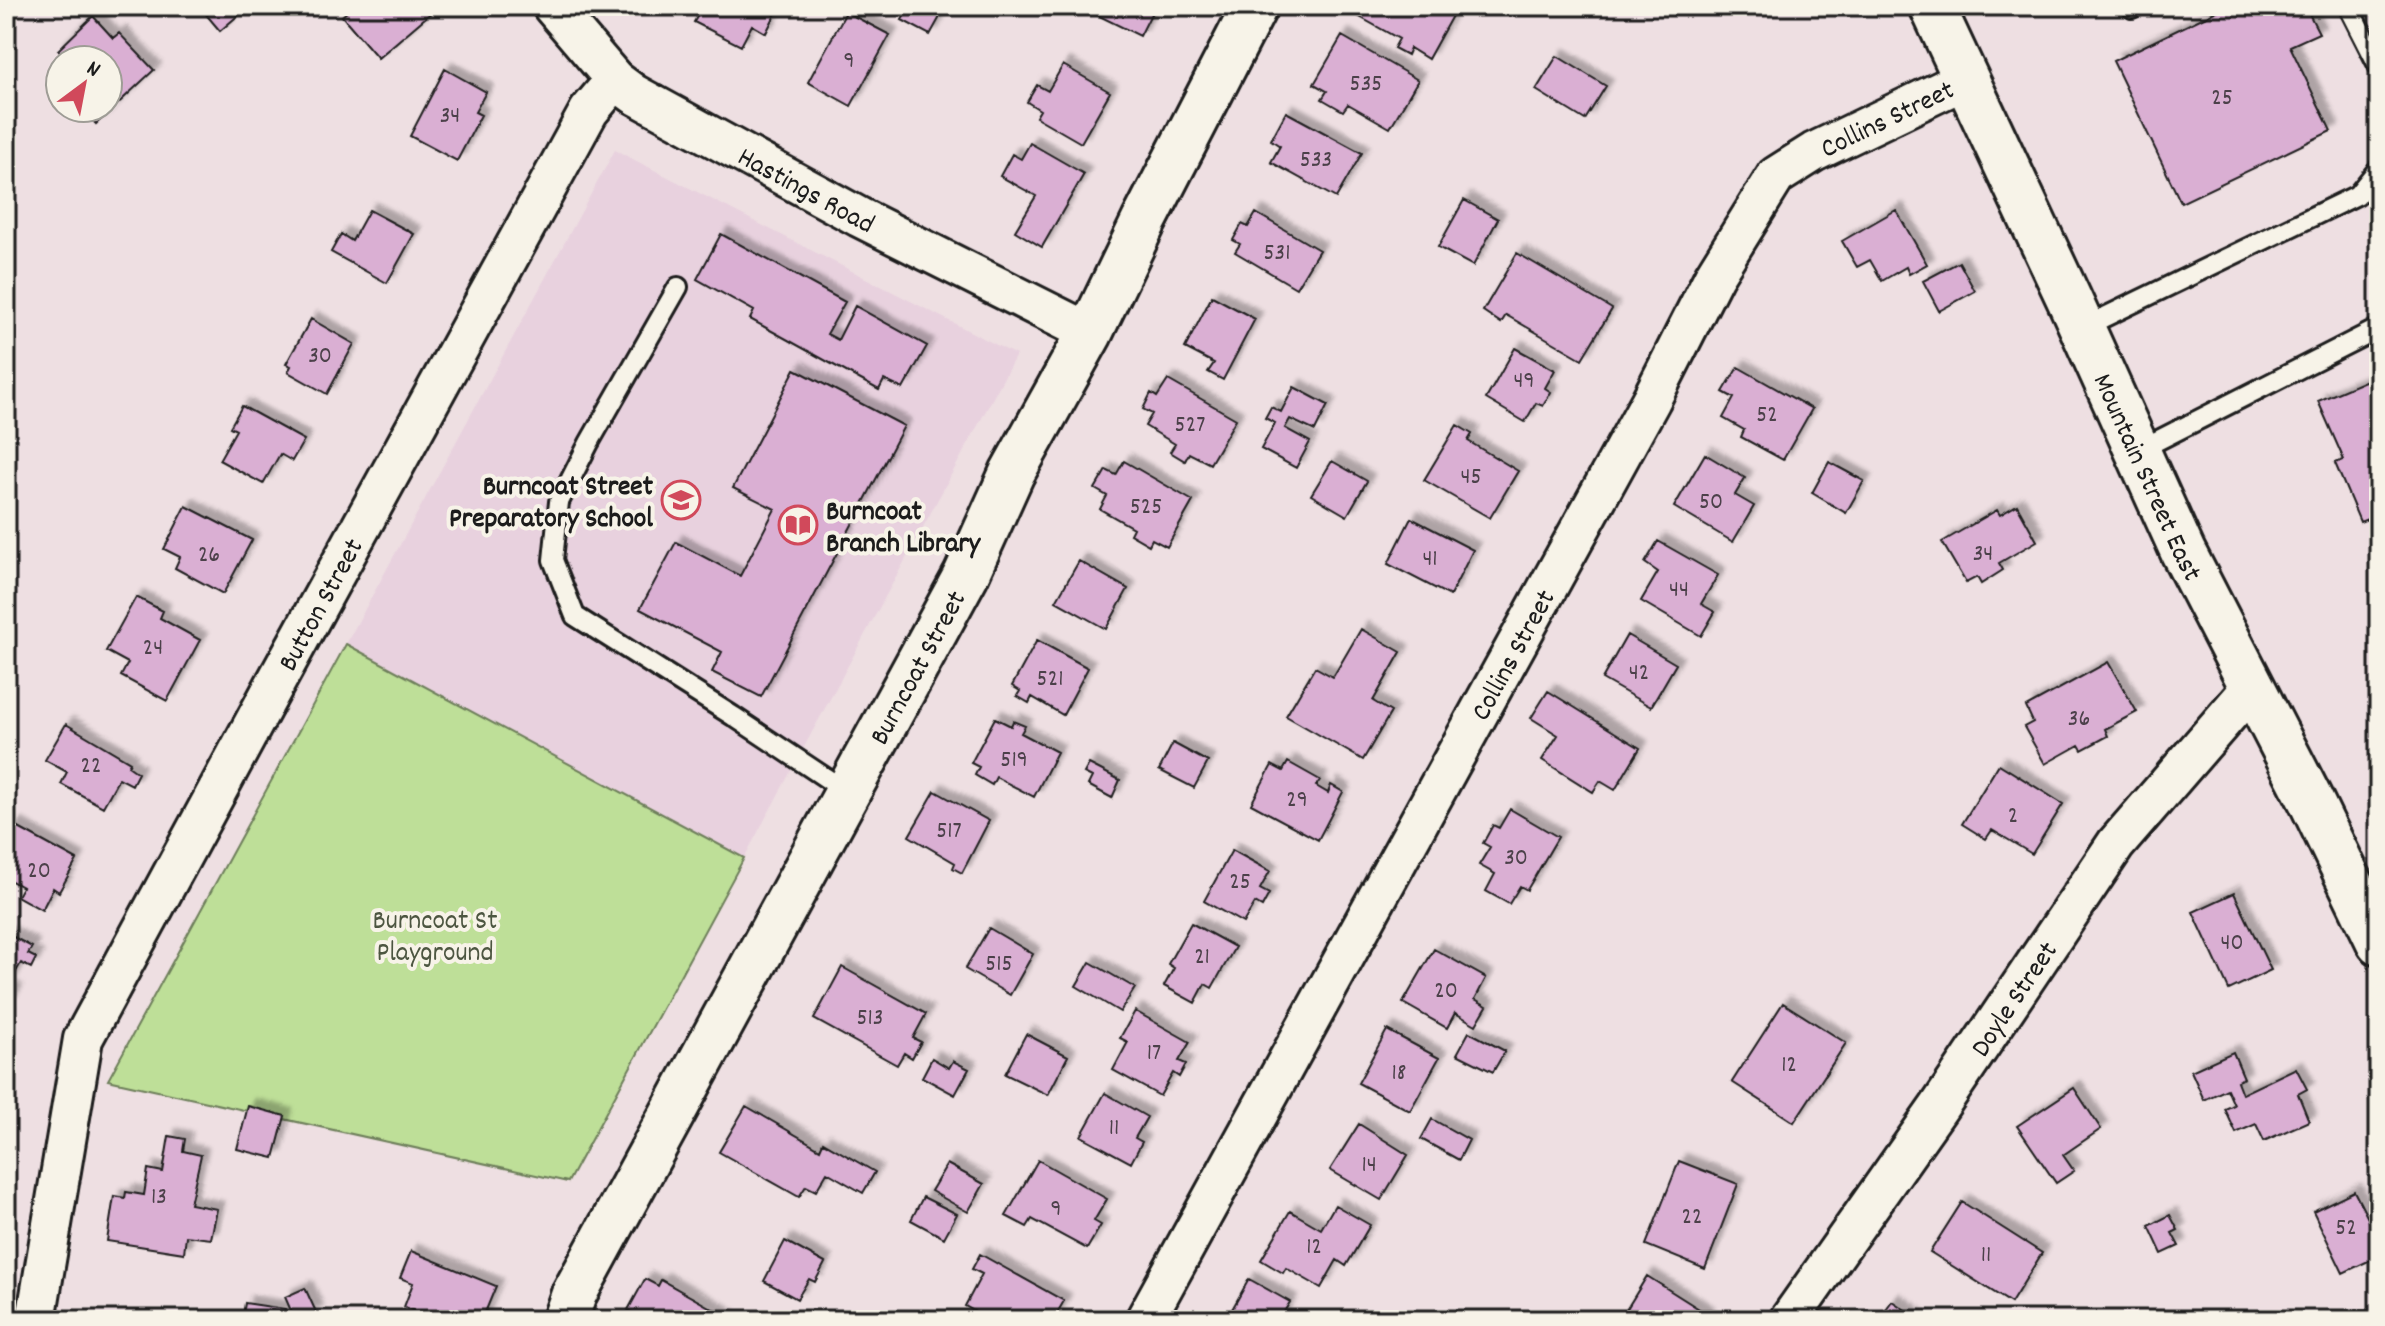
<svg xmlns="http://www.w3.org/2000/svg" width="2385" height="1326" viewBox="0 0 2385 1326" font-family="Dekko,sans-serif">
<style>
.built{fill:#e8d1de}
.green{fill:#bedf98;stroke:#6d7e5a;stroke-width:2}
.building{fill:#daafd3;stroke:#1c1c1c;stroke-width:2;filter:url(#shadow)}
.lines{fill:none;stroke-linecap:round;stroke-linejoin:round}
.lane-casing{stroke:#1c1c1c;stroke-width:24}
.street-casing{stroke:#1c1c1c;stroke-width:44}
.secondary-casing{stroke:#1c1c1c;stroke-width:50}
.lane{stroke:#f7f3e8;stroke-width:18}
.street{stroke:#f7f3e8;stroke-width:38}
.secondary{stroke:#f7f3e8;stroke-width:44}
.labels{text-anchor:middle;stroke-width:8;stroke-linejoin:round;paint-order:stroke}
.number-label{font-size:24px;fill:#4c414a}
.street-label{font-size:28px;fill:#1c1c1c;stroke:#f7f3e8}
.poi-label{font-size:28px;font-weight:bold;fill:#1c1c1c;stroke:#f7f3e8;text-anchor:end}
.park-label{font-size:28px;fill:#4d5641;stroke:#f7f3e8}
</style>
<defs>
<filter id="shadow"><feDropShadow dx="7" dy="-7" stdDeviation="2" flood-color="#0004"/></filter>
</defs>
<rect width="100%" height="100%" fill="#eedfe2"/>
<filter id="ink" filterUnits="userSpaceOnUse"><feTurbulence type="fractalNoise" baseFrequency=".0125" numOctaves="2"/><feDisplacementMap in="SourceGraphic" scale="16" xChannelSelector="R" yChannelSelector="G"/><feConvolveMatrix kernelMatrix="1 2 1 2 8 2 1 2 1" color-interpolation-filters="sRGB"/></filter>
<g filter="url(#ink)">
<path class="built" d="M615,150L1016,355L744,858L346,644Z"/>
<path class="green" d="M346,644L744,858L568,1182L108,1080Z"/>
<path class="building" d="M199,6H249L220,31Z
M354,6H439L378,58L342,16Z
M703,6H771L778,9L766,33L752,25L741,46L694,22Z
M910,6H946L930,35L902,20Z
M1091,6H1155L1140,36L1089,11Z
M1362,6H1438L1453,14L1428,59L1410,48L1407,55L1394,48L1399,39L1356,15Z
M2227,6H2273L2276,12L2289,6H2305L2319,33L2290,46L2331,131L2181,203L2113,61Z
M846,12L890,35L851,106L808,82Z
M93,16L113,38L119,33L154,70L96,124L81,108H108V60H68L58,50Z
M1342,36L1418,80L1390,128L1348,104L1343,111L1322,99L1327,91L1314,84Z
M1557,56L1606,86L1585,120L1536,90Z
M1063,65L1110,92L1081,143L1036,117L1040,110L1027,102L1037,85L1048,91Z
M445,69L486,92L475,112L481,115L457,161L410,136Z
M1286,112L1362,153L1336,198L1271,162L1280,146L1271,140Z
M1030,143L1084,174L1042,247L1015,231L1036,196L1000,176L1012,154L1021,159Z
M1464,200L1498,219L1473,266L1438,247Z
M369,210L414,234L387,283L331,252L341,234L352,241Z
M1896,210L1927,264L1909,274L1906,267L1882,281L1870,260L1857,267L1842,241Z
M1256,213L1319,250L1296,288L1235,252L1240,244L1233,240L1242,224L1248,227Z
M721,234L845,302L827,334L838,340L855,306L927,346L903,389L884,380L879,390L750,319L754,311L697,279Z
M1517,253L1612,309L1582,359L1506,315L1501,323L1483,311Z
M1959,262L1975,291L1939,311L1923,281Z
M1212,296L1255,319L1223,380L1208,372L1214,363L1185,348Z
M311,319L354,344L327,394L288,372L291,366L286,364Z
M1515,348L1555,370L1545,388L1551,392L1543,406L1536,403L1525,422L1486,399Z
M1738,367L1812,409L1783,460L1741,437L1744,430L1723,418L1734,398L1723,392Z
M795,369L904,426L761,697L712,672L722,652L640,609L676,542L740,576L775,509L733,488Z
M2379,375V540L2370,518L2360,522L2335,463L2344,460L2318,401Z
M1168,380L1236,419L1210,464L1189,453L1185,461L1170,452L1175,444L1145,426L1152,414L1143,409L1151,393L1157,397Z
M1294,387L1328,405L1315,431L1290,419L1285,428L1310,442L1296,468L1261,449L1275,423L1265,418L1271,407L1281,412Z
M242,406L304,440L292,461L280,454L263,484L219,460L236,430L230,427Z
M1457,425L1472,434L1468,441L1518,471L1490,518L1424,480Z
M1705,454L1745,478L1735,495L1754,506L1733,542L1674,507Z
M1124,461L1193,501L1167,547L1152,539L1149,545L1130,534L1133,528L1100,509L1107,496L1095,489L1106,470L1116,475Z
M1332,461L1367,481L1347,516L1311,495Z
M1829,462L1864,481L1846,513L1812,493Z
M2017,505L2037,541L1999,563L2003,570L1981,584L1977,577L1966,583L1942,542L1997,510L2000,515Z
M186,506L252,540L223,594L175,568L180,557L164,549Z
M1411,518L1473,550L1450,596L1388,564Z
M1658,541L1718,575L1701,604L1715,612L1701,636L1641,601L1658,572L1645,563Z
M1079,561L1128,589L1106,629L1056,601Z
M136,597L163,611L160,618L200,640L167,701L121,676L128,663L106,651Z
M1361,629L1401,652L1373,701L1391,712L1363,760L1286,716L1315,667L1333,677Z
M1627,635L1676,664L1651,707L1602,679Z
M1037,640L1088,668L1063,715L1032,697L1029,703L1017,696L1020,691L1012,686Z
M2108,662L2137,712L2105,729L2108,736L2082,750L2079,745L2045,764L2024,727L2033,722L2026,707Z
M1548,691L1640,748L1615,790L1600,781L1593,792L1542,760L1558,735L1531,718Z
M995,718L1011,726L1013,721L1025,726L1021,733L1057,752L1034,797L996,777L992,785L975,775L979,767L971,763Z
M66,724L130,762L128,766L138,773L132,785L119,778L103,807L61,784L67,772L45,760Z
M1173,743L1208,762L1194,788L1159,770Z
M1288,762L1320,780L1316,786L1328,793L1331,785L1343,792L1318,840L1251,804L1272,765L1283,771Z
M1089,764L1120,780L1112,798L1088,785L1092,777L1084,773Z
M1999,764L2063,804L2032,854L1992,830L1986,839L1962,824Z
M935,791L989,821L962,873L953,868L955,863L909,836Z
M1510,809L1558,837L1527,890L1520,886L1509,904L1486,891L1495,874L1479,865L1490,847L1483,843L1493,825L1499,828Z
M15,826L77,860L59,892L53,888L42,910L17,896L22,887L6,878V842Z
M1232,850L1270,871L1260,889L1269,894L1262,907L1255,903L1243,923L1204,901Z
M2234,893L2271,970L2229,990L2193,912Z
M1191,923L1235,947L1212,988L1205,984L1195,1003L1164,986L1174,968L1168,964Z
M989,928L1033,954L1010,995L965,969Z
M6,933L32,947L28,954L36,958L31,968L21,963L7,987L15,992L9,1002L6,1001Z
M1434,949L1486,978L1475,999L1487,1006L1476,1025L1455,1013L1447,1028L1403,1003Z
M1090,962L1135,988L1120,1012L1076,986Z
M842,967L926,1014L913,1038L921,1042L912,1058L904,1053L897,1065L814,1019Z
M1783,1003L1846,1043L1794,1122L1732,1082Z
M1135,1011L1190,1042L1179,1061L1186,1064L1179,1077L1173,1073L1160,1096L1113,1070L1128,1042L1120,1038Z
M1387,1030L1439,1058L1410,1111L1358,1083Z
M1469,1032L1505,1051L1493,1072L1457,1054Z
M1026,1034L1068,1056L1048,1095L1005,1074Z
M2233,1052L2244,1078L2237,1081L2242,1094L2296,1068L2307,1089L2298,1094L2309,1121L2264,1141L2256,1124L2236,1133L2225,1109L2234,1105L2227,1089L2204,1100L2191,1071Z
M932,1058L949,1068L953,1061L969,1069L955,1095L922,1077Z
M2074,1088L2101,1129L2063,1155L2074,1171L2056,1183L2017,1126Z
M1105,1093L1147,1117L1135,1138L1142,1142L1131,1163L1081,1136Z
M248,1106L285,1116L274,1158L237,1149Z
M746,1106L820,1149L823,1142L875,1172L863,1193L827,1172L816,1191L806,1186L799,1197L719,1152Z
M1432,1119L1469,1140L1459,1160L1421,1139Z
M1359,1124L1408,1155L1381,1200L1330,1170Z
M169,1136L185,1139L183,1151L201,1155L190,1204L217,1209L211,1239L186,1236L184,1253L107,1241L114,1196L125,1198L126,1192L144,1195L148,1169L163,1172Z
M1038,1160L1107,1199L1094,1221L1101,1225L1087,1249L1032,1219L1027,1227L1006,1216Z
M1679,1161L1738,1184L1705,1269L1646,1245Z
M947,1164L984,1184L968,1212L931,1191Z
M2354,1191L2379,1240V1256L2343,1273L2313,1211Z
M923,1197L957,1214L944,1238L911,1220Z
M1962,1202L2042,1253L2011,1303L1930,1252Z
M1335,1205L1370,1225L1346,1266L1337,1260L1321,1288L1286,1268L1283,1273L1261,1260L1290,1211L1321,1229Z
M2170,1215L2178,1230L2172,1233L2179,1246L2162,1254L2149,1226Z
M785,1241L825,1263L815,1282L809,1279L797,1299L764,1281Z
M411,1251L496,1286L482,1320H437L404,1307L413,1283L400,1278Z
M980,1254L1064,1301L1053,1320H990L965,1306L982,1274L972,1269Z
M1647,1276L1707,1314L1703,1320H1620Z
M645,1279L658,1286L661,1280L727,1317L725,1320H638L640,1317L628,1310Z
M1249,1279L1290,1302L1279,1320H1226Z
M305,1288L316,1312L295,1320L285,1297Z
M1892,1301L1920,1320H1878Z
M245,1303L285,1309L283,1320H242Z"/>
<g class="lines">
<defs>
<path id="lane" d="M2348,6L2379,67
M2132,8L2136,6
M678,287L589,443L559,502L553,560L575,616L733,716L847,792
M2082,328L2357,195L2379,168
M2137,451L2379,328"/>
<g id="street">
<path id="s1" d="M552,6L615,80L634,94L859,217L1090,333"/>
<path id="s2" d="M36,1320L83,1039L276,682L589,111L615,80"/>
<path id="s3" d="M1145,1320L1651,400L1714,276L1776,176L1814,152L1966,79"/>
<path id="s4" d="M1789,1320L1939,1107L2116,844L2252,687"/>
</g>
<g id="secondary">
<path id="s5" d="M1932,6L2069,299L2183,552L2310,799L2379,942"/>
<path id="s6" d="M565,1320L574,1294L966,575L1012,473L1090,333L1144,221L1255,6"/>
</g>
</defs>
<use href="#lane" class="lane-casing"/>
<use href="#street" class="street-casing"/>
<use href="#secondary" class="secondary-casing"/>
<use href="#lane" class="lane"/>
<use href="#street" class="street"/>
<use href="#secondary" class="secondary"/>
</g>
</g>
<defs>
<symbol id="school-ring" viewBox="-11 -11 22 22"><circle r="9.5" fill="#f7f3e8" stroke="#d1495b" stroke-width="1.5"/><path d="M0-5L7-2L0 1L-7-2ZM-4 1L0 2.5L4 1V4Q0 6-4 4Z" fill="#d1495b"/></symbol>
<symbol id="library-ring" viewBox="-11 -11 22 22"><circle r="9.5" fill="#f7f3e8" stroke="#d1495b" stroke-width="1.5"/><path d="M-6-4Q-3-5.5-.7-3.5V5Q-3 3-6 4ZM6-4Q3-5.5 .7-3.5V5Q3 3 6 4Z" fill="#d1495b"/></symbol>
</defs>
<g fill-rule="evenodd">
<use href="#school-ring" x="659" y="478" width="44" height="44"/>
<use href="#library-ring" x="776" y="503" width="44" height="44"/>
</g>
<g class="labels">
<g class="number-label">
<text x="849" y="67">9</text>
<text x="1366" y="90">535</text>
<text x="2222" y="104">25</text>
<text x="450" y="122">34</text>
<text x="1316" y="166">533</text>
<text x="1277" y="259">531</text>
<text x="320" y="362">30</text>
<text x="1524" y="387">49</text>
<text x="1767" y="421">52</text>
<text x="1190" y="431">527</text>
<text x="1471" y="483">45</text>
<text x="1711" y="508">50</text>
<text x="1146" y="513">525</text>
<text x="1983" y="560">34</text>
<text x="209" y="561">26</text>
<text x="1430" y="565">41</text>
<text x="1679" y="596">44</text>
<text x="153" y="654">24</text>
<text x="1639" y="679">42</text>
<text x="1050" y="685">521</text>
<text x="2079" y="725">36</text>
<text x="1014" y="766">519</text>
<text x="91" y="772">22</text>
<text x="1297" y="806">29</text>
<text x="2013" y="822">2</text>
<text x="949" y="837">517</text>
<text x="1516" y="864">30</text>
<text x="39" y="877">20</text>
<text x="1240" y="888">25</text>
<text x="2232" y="949">40</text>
<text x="1202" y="963">21</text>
<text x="999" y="970">515</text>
<text x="1446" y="997">20</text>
<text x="870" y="1024">513</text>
<text x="1154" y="1059">17</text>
<text x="1789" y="1071">12</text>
<text x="1399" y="1079">18</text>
<text x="1114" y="1134">11</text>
<text x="1369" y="1171">14</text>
<text x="159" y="1203">13</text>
<text x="1056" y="1215">9</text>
<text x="1692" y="1223">22</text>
<text x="2346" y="1234">52</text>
<text x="1314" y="1253">12</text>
<text x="1986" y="1261">11</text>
</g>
<g class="street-label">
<text dy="10" stroke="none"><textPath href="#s3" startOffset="1432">Collins Street</textPath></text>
<text dy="10" stroke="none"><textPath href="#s1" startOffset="318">Hastings Road</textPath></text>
<text dy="10" stroke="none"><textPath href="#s5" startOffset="518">Mountain Street East</textPath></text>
<text dy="10" stroke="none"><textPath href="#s2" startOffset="780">Button Street</textPath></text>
<text dy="10" stroke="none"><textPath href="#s3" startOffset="760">Collins Street</textPath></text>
<text dy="10" stroke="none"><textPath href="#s6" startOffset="742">Burncoat Street</textPath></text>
<text dy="10" stroke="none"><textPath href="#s4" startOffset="392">Doyle Street</textPath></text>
</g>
<g class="poi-label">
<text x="653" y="494">Burncoat Street<tspan x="653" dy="32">Preparatory School</tspan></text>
<text x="826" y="519" text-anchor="start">Burncoat<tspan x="826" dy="32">Branch Library</tspan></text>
</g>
<g class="park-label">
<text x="435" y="928">Burncoat St<tspan x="435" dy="32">Playground</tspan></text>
</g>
</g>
<rect width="2385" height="1326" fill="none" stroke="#f7f3e8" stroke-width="32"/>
<rect x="16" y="16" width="2353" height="1294" fill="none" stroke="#1c1c1c" stroke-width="3" filter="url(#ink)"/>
<g transform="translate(84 84) rotate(32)"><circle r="38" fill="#f7f3e8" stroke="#9f9d96" stroke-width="2"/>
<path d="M0-6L14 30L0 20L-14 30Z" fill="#d1495b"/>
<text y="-12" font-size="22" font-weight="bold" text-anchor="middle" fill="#1c1c1c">N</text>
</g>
</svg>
